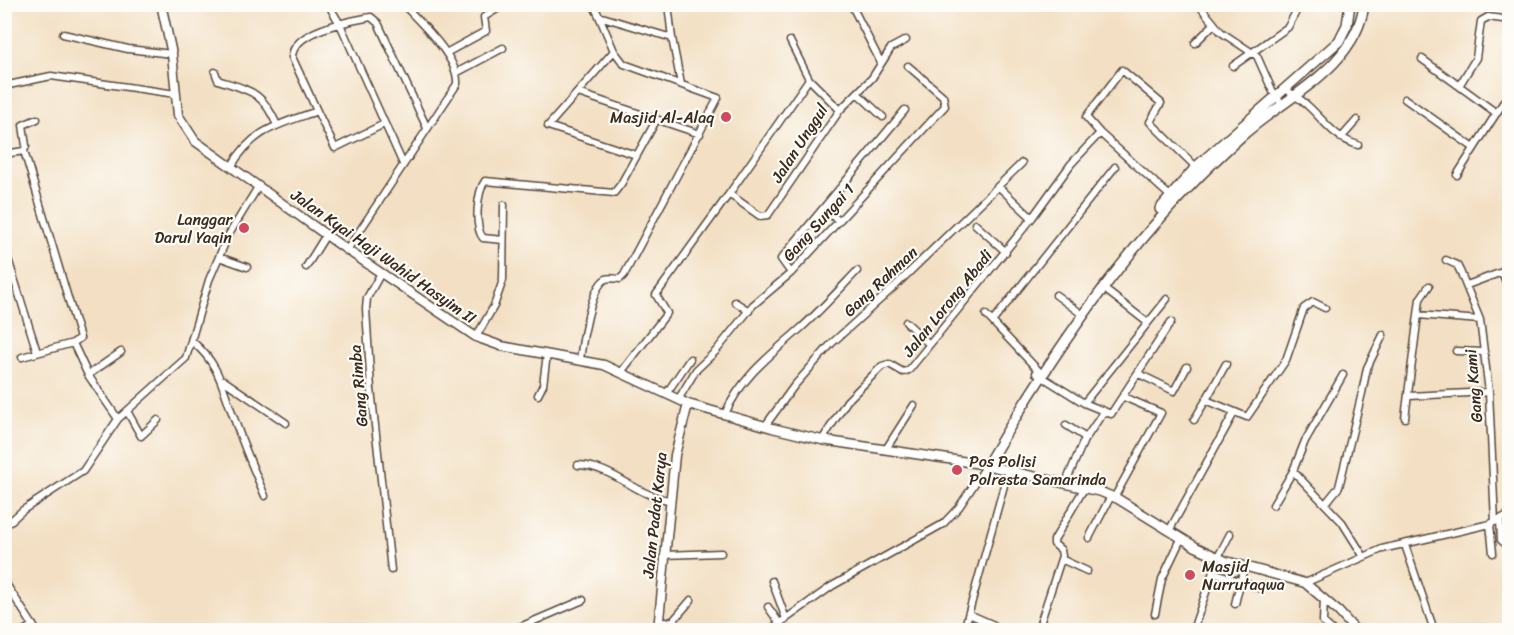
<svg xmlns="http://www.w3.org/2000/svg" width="1514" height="635" viewBox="0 0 1514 635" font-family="Sriracha,sans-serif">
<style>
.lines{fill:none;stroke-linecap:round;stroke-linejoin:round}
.street-casing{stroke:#574537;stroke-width:9}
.secondary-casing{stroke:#574537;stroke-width:11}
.primary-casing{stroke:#574537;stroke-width:12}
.street{stroke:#fff;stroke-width:6}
.secondary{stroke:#fff;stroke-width:8}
.primary{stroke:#fff;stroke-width:9}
.poi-dot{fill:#d1495b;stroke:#fdfcf7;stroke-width:2}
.labels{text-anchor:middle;stroke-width:4.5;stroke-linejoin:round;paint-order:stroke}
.poi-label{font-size:16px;fill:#3b2a1e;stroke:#fdfcf7;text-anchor:end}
.street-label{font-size:16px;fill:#3b2a1e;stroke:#fdfcf7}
</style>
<rect width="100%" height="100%" fill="#fdfcf7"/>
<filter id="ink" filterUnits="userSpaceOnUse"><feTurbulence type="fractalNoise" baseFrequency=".0167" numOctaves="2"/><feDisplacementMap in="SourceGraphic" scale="12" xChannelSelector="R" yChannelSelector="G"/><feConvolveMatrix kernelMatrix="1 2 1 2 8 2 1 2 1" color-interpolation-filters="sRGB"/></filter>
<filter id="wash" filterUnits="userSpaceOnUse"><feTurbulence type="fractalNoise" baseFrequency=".008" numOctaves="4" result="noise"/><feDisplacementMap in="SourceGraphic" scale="24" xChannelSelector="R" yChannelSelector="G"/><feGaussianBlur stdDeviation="1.35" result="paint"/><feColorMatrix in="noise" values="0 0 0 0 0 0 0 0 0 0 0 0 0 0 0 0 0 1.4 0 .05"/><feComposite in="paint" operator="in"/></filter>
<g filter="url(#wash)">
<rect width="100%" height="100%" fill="#f3e0c4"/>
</g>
<g filter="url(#ink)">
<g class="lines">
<defs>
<path id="street" d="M328,4L340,24L403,164
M593,4L599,16
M668,4L672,38
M851,4L881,63
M1198,4L1221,32L1257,56L1273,92L1282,104
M63,34L128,49L172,54
M790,41L809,79
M1195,43L1213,25
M614,51L599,16L672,38L681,84
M446,53L486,31L484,17L504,5
M1422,59L1495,112
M1233,66L1288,27L1300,4
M215,72L218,80C251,91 262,91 277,125
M456,73L503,48
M4,86L51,76L176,94
M1459,86L1476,58L1481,21L1488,17L1510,20
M1285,88C1292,95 1300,98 1307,105C1324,120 1334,138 1358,145
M578,93L700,134
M857,93L883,117
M1405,99L1474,148
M840,110L872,78L891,48L906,40
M317,111L335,148L384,124
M1341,138L1357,120
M24,151L26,146L23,125L37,119
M4,154L24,151L80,338L73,343L88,375L118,419
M231,167C253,129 278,125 317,111L292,57C293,30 350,21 371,17L378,23L427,128
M1457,175L1510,92
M1170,196L1100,133L1086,117L1122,70L1161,103L1150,122L1196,167
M823,209L838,220
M1032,218L1071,164L1100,133
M975,224L1006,252
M503,240L483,238C474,227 477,192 485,181L614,193L621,184L657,119
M4,246L37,352
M347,250L457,84C459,57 420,23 403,4
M219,257L247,267
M1446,260L1457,265L1460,271L1480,320L1489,392L1495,522
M306,267L326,235
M381,273L367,298L366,309L371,389L391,570
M791,273L781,259L905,110
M1467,285L1502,272L1510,293
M1103,288L1148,323
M1056,295L1079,312
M735,302L749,311
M986,315L1038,370
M1418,315L1480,320
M993,321L1115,167
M906,322L928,343
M476,337L494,306L503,280L504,205
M193,342C220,365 222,387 234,418C243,445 254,470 265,496
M1456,351L1483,352
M22,357L73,343
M580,359C582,343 591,286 606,279C610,277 616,279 620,279L624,275L718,98L624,64L614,51L548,126L636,155
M1226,364L1206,400L1247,417L1286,360L1304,308L1313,302L1325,308
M622,371L667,313L656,295L729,194L760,216L768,215L840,110L809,79L729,194
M1036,373L1084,403L1111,414L1171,322
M1139,374L1174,391L1187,367
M88,375L121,352
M223,380L286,423
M666,394L690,359
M538,395L543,385L547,354
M1409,396L1489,392
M678,400L696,370L716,351L753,305L791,273L945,106L943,96L908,66
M1084,403L1167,299
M127,411L141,436L158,420
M725,414C742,376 771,355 801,328C821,310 839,290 857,271
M1405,418L1420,299L1429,286
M1194,420L1206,400
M1066,425L1086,438L1104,411
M765,426L794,386L832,343L893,288L1022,163
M822,440L847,401L882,366L889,364L903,372L909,370L1032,218L999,187
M886,449L914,405
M578,465C613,466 636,496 669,500
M1293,471L1342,522L1364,557
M1066,482L1085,438
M1114,498L1161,413L1124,397
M1326,503L1339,487L1362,393L1367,368L1383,335
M1273,505L1293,471L1305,441L1343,375
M1500,520L1501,540L1510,548
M1490,524L1493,553
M4,527L23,510L83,471L118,419L186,358L209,280L228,236L258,187
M1169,531L1234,413
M1089,538L1111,496
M1405,545L1434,630
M664,555L721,553
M1061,559L1087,571
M1213,572L1262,589
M4,581L36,630
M772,581L786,619
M1305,583L1382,549L1490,524L1510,514
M1324,598L1323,622L1332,630
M1235,604L1244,567
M768,607L780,624
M969,614L994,625
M1155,614L1162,579L1181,539
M659,623L673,621L691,600
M25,630L33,625
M513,630L583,600
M770,630L832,586L943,524L959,507L987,465
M964,630L1008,471
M1038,630L1062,556L1061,550L1054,544V540L1085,487
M1193,630L1218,557L1230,534"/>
<path id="secondary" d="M161,4L172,54L178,115L195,141L347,250L476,337L501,346L604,365L688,404L772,428L822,440L981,464L1101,492L1118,499L1196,547L1226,561L1305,583L1339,612L1355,630
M658,630L675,455L688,404"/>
<path id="primary" d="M1160,209L1196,167L1339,41L1347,25L1350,4
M987,465C1058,344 1138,228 1244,134C1286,97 1357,66 1364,4"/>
</defs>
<use href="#street" class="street-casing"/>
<use href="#secondary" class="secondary-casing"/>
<use href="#primary" class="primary-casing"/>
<use href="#street" class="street"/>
<use href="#secondary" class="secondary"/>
<use href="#primary" class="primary"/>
</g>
</g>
<g class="poi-dot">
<circle cx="726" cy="117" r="6"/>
<circle cx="244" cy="228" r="6"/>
<circle cx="957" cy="470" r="6"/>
<circle cx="1190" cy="575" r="6"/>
</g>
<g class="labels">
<g class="poi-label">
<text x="714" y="123">Masjid Al-Alaq</text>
<text x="232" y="225">Langgar<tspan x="232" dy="18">Darul Yaqin</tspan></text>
<text x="969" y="467" text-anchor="start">Pos Polisi<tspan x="969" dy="18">Polresta Samarinda</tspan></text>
<text x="1202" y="572" text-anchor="start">Masjid<tspan x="1202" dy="18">Nurrutaqwa</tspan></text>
</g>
<g class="street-label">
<text transform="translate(799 143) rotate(-57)" y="6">Jalan Unggul</text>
<text transform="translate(818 222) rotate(-48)" y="6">Gang Sungai 1</text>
<text transform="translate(384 256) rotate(35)" y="6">Jalan Kyai Haji Wahid Hasyim II</text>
<text transform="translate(880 281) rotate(-43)" y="6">Gang Rahman</text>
<text transform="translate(947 303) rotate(-51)" y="6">Jalan Lorong Abadi</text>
<text transform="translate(358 386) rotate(-95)" y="6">Gang Rimba</text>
<text transform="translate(1473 386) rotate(-95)" y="6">Gang Kami</text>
<text transform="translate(654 515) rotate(-84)" y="6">Jalan Padat Karya</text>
</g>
</g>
<rect width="1514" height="635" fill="none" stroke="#fdfcf7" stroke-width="24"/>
</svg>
